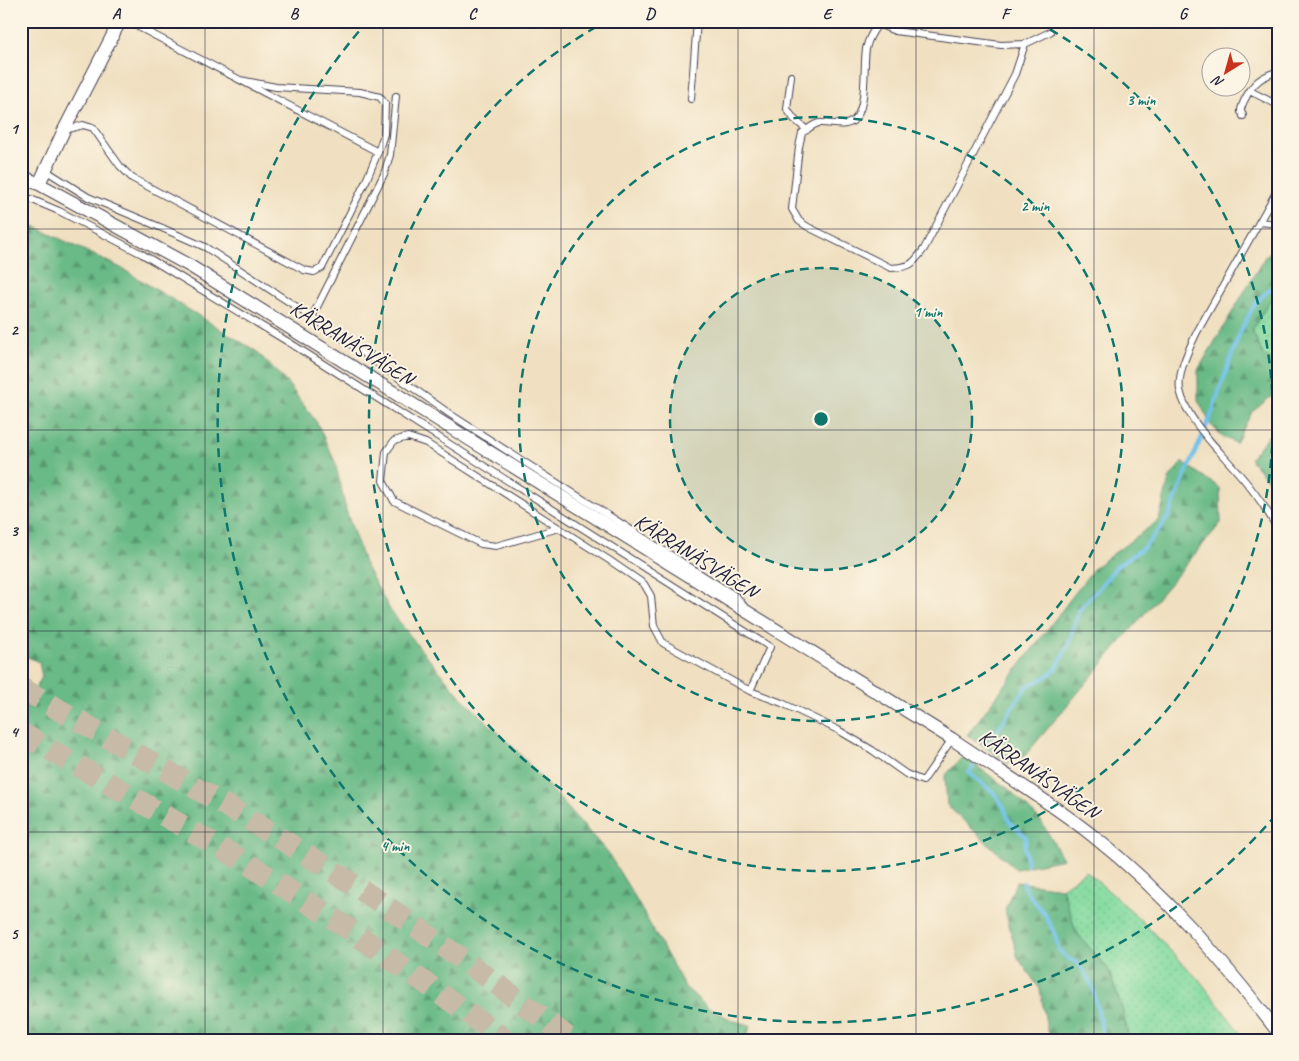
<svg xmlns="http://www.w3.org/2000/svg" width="1299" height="1061" viewBox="0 0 1299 1061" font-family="Caveat,sans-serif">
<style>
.grass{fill:url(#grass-dots);stroke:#527e6d}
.forest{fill:url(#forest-firs);stroke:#466e60}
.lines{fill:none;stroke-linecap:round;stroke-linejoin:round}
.stream{stroke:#6ec1ea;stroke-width:4}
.motorway-tunnel{stroke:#c7baa6;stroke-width:22;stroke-dasharray:22 11;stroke-linecap:butt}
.service-casing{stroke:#413e4f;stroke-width:8}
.minor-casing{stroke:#413e4f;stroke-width:14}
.service{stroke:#fff;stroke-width:6}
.minor{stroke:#fff;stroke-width:12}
.grid{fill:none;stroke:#22223b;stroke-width:1;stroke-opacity:0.55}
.ring{fill:none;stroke:#0f766e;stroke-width:2.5;stroke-dasharray:9 6}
.labels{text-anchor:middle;stroke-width:4;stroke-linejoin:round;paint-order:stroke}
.street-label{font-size:21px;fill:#22223b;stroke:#fcf5e5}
.centre{fill:#0f766e;stroke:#fcf5e5;stroke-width:2.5}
.ring-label{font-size:15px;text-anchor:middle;font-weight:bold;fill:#0f766e;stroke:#fcf5e5;stroke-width:4;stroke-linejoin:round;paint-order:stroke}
.neatline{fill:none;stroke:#22223b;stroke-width:2}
.grid-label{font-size:16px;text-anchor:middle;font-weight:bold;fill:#22223b}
</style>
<defs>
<pattern id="grass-dots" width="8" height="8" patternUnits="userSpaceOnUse" patternTransform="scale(1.25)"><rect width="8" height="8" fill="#82da9f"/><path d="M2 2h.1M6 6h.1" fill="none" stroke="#70bb8a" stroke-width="1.8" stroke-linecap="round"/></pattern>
<pattern id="forest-firs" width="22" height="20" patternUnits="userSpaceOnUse" patternTransform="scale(1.25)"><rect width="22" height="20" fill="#69ba86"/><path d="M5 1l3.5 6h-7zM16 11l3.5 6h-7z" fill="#56976f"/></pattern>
</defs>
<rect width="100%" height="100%" fill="#fcf5e5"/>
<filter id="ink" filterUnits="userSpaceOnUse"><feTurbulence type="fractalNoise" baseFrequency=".02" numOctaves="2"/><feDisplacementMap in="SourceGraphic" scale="10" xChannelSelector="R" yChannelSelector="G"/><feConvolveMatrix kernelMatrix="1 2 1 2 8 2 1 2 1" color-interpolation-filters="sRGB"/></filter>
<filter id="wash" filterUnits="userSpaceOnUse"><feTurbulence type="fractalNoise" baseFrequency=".0096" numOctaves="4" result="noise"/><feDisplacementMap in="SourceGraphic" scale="20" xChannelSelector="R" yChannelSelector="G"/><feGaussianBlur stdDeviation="1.12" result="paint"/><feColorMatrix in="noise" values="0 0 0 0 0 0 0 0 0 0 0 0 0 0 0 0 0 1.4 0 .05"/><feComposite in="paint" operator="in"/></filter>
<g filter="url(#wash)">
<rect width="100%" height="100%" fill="#f0e0c1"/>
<path class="grass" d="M1278,296V365L1263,355L1252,330L1270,300Z
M1086,871L1135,914L1200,981L1246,1040H1129L1122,1008L1108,969L1076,932L1062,888Z"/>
<path class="forest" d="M21,220L121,268L256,351L288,384L317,423L335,462L346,510L364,563L390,610L422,651L462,698L515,749L608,853L634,896L685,987L708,1008L734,1021L750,1025L747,1040H21V714L42,677L39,662L21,654Z
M1278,248V296L1270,300L1252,330L1263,355L1278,365V391L1252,412L1236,443L1223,437L1211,425L1198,400V370L1266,255Z
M1278,430V492L1250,459L1268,436Z
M1182,462L1220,488L1221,523L1022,759L1007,763L967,735L1094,568L1159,520L1169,479Z
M963,756L1010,790L1041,821L1063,859L1016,869L984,840L947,805L945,776Z
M1016,882L1062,888L1076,932L1108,969L1122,1008L1129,1040H1052L1047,1029L1040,989L1018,958L1005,910Z"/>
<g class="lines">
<path class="stream" d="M989,743L1027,686L1043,679L1056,669L1068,646L1079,610L1099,588L1117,566L1143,548L1160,529L1169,516L1179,490L1210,418L1240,332L1256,302L1278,282
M973,767L969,773L993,792L1004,807L1009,821L1026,837L1025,847L1027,864
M1024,883L1023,886L1033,900L1045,914L1055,935L1059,950L1069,959L1079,964L1093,987L1104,1040"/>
</g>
</g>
<g filter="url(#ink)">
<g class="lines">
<path class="motorway-tunnel" d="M21,688C126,748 232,807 334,872C415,924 494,981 571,1040
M21,733L245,862L343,925L506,1040"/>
<defs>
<path id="service" d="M127,21L378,152
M878,21V24L895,31L1001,45L1025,44
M878,24C872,33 868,39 866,49C863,67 868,109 853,121C843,128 831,122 819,123C813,124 807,130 802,133L799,147L792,209L799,221L808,227L891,268C911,267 912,265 924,249L1015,74L1025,44L1050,32
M791,76L787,109L794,119L807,130
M1250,91L1278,105
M396,96L390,155L384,174L312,317L450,414L518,458L737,597L743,605
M691,99L697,21
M1243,116C1243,114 1242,113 1241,112C1240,106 1251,87 1256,83C1261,77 1270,74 1278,71
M65,130L83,125L93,128L120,166L132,178L304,270L314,272L322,268L366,181L378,152L384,134L385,104L380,97L360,92L276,87L240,80
M45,170L88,197L162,228L205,247L312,317
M1278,189L1197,332C1190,347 1177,372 1180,390C1186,419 1215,446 1234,468C1251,487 1266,507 1278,530
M21,195L59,211L142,254L290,343L770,647L750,691
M1260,222L1278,224
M559,528L496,546L481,544L394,501L383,481L386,452L394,441L408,437L426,443L609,560L644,584L651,596L654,626L663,643L750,691L782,703L838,730L872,750L906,774L923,781L952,739"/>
<path id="minor" d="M21,176L39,184L190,266L952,739C999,771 1049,801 1093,836C1164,892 1223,961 1278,1032
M39,184L64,130L120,21"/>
</defs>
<use href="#service" class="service-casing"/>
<use href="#minor" class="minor-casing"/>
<use href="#service" class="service"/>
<use href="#minor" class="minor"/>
</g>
</g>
<path class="grid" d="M205,21V1040M383,21V1040M561,21V1040M738,21V1040M916,21V1040M1094,21V1040M21,229H1278M21,430H1278M21,631H1278M21,832H1278"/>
<circle cx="821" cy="419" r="151" fill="#0f766e" fill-opacity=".12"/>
<g class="ring">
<circle cx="821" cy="419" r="151"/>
<circle cx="821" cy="419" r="302"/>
<path d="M1037 22A452 452 0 1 1 605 22"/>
<path d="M1276 815A603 603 0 1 1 366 23"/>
</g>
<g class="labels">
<g class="street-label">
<text transform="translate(352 343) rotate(32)" y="7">KÄRRANÄSVÄGEN</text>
<text transform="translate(696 556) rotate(32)" y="7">KÄRRANÄSVÄGEN</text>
<text transform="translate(1039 774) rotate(35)" y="7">KÄRRANÄSVÄGEN</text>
</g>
</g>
<circle cx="821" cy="419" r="8" class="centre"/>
<g class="ring-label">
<text x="1141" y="105">3 min</text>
<text x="1035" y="211">2 min</text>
<text x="928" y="317">1 min</text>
<text x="395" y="851">4 min</text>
</g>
<rect width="1299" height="1061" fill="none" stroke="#fcf5e5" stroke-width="55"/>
<g transform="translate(1226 72) rotate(217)"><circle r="24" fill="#fcf5e5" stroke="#a5a1a1"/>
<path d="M0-4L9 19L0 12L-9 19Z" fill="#c8321e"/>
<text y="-8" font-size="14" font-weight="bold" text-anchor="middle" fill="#22223b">N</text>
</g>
<rect x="28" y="28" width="1244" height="1006" class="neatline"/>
<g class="grid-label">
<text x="116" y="19">A</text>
<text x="294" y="19">B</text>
<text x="472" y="19">C</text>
<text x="650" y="19">D</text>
<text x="827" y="19">E</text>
<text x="1005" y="19">F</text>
<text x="1183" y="19">G</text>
<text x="14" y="134">1</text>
<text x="14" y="335">2</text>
<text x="14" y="536">3</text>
<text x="14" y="737">4</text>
<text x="14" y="939">5</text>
</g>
</svg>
